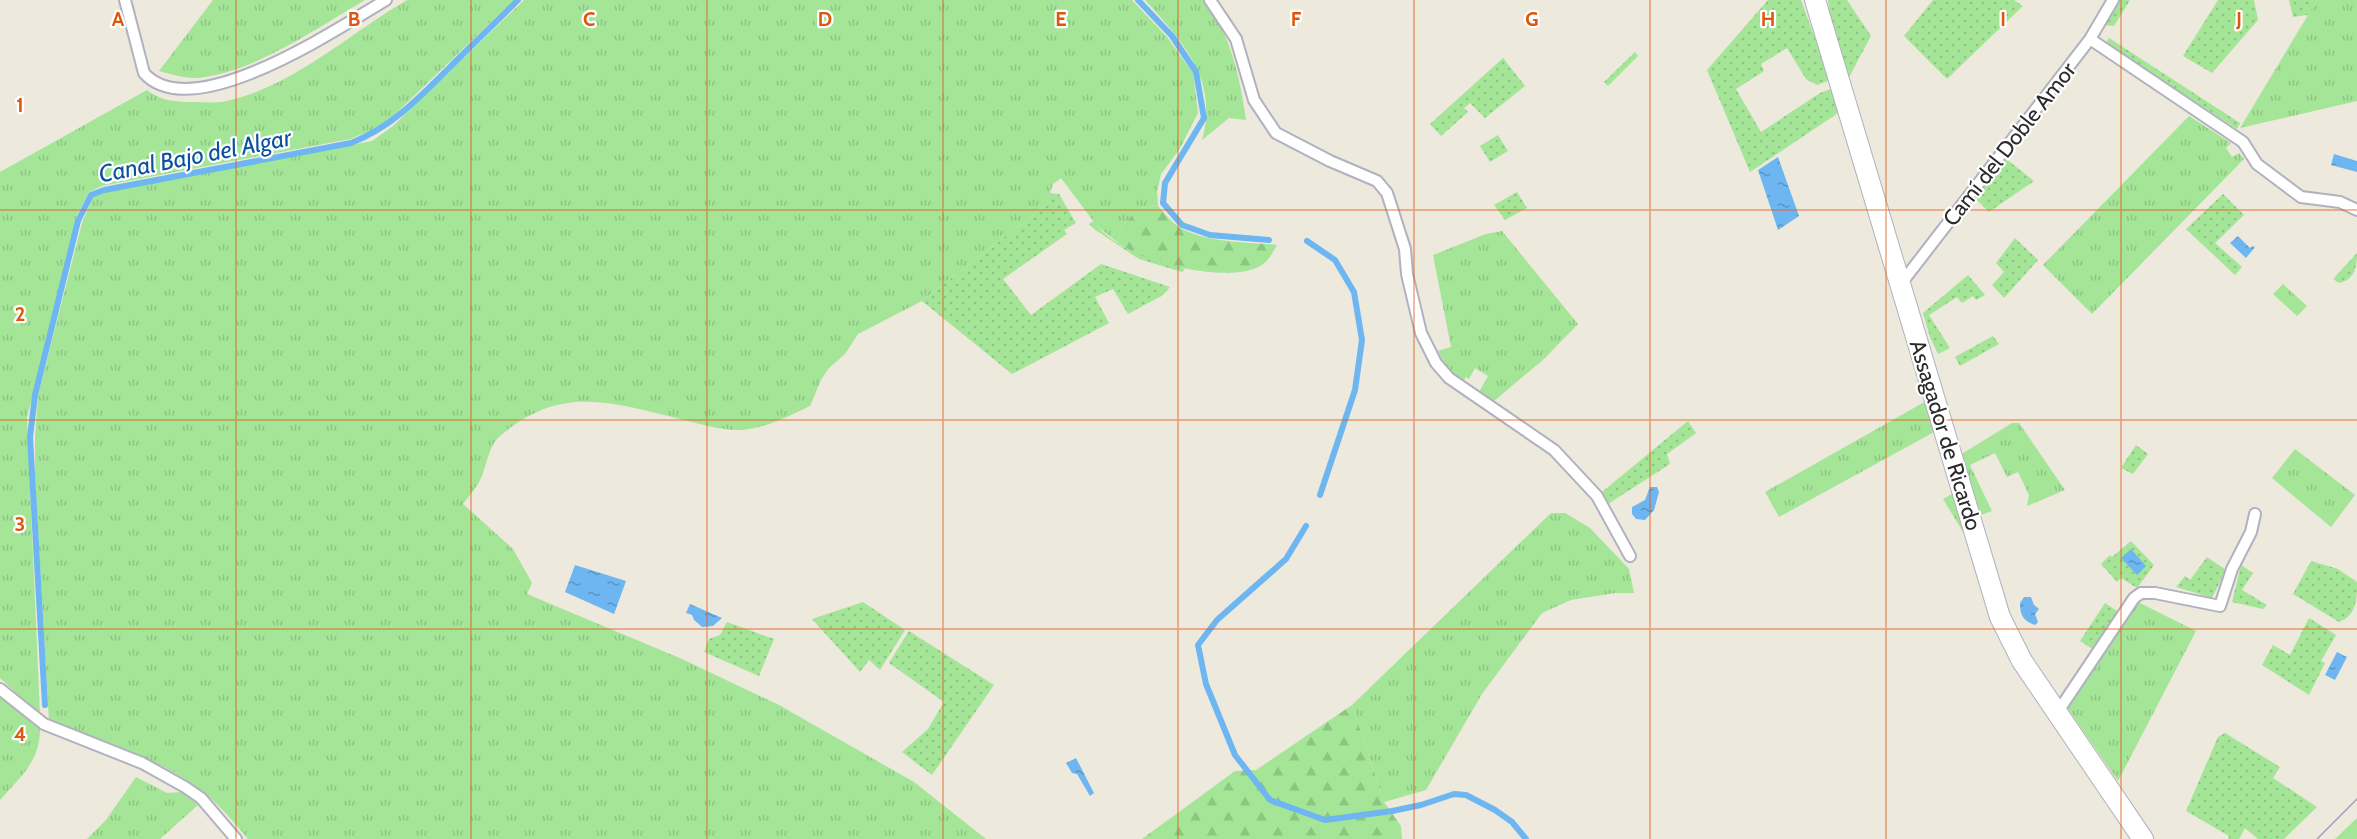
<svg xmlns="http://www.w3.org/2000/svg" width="2357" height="839" viewBox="0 0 2357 839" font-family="Cabin,sans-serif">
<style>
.grass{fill:url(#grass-tufts)}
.forest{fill:url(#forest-firs)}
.park{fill:url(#park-dots)}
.water{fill:url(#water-ripples)}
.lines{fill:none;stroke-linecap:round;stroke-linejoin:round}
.stream{stroke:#6db6f2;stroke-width:6}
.lane-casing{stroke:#b1b1bf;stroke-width:14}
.street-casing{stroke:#b1b1bf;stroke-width:22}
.lane{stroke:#fff;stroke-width:10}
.street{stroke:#fff;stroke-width:20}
.tram{stroke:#a09fb6;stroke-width:1.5}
.grid{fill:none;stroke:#df570e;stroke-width:1.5;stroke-opacity:0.55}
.labels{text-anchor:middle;stroke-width:4.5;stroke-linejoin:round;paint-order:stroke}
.street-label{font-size:22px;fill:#2b2b2b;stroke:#fff}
.water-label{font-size:24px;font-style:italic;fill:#0951a0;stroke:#fff}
.grid-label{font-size:20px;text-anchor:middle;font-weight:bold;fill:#df570e;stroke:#fff;stroke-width:4.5;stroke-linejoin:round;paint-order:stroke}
</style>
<defs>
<pattern id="grass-tufts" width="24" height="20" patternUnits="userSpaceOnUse" patternTransform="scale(1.5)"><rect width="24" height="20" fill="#a4e598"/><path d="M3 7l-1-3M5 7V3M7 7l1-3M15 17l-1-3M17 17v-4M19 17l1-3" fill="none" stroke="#8dc583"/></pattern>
<pattern id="forest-firs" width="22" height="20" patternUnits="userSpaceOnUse" patternTransform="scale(1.5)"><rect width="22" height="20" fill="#a4e598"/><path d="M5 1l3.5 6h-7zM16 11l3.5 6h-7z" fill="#8dc583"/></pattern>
<pattern id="park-dots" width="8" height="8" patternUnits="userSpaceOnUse" patternTransform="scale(1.5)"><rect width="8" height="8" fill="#a4e598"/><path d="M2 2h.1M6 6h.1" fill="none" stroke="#8dc583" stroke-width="1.8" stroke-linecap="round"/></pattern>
<pattern id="water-ripples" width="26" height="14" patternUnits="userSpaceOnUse" patternTransform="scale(1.5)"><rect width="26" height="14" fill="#6db6f2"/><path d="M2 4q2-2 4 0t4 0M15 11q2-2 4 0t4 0" fill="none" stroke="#5a94c4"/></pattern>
</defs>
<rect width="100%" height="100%" fill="#ede9dd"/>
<path class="grass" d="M213,0H365C319,27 248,76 195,78C182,78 171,74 159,71Z
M407,0H514L392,117L370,131L350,139L102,186L89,192L77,215L27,418L40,715L0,678V172L147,90C161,101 176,102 194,102C203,102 213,103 222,102C292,88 347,35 407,0Z
M524,0H1132L1167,37L1193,73L1198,113L1179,150L1161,174L1157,192L1158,206L1138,208L1124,224L1117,242L1097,226L1061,178L1053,184L1046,205L922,301L858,334L845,354L829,368L821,380L810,406C789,416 766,428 742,430C723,431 701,424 684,420C612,403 561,383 499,437C488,447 487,465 481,478C477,487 469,496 463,504L513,549L532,583L527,594L682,659L779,705L914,782L986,839H248C230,817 210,794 185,779C143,753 94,738 49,721L35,476V436L38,395L82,223L93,197L104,192L372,141L393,126Z
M1145,0H1204C1231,34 1240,78 1246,120L1229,118L1202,140C1219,80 1183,42 1145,0Z
M2317,0H2357V101L2240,128Z
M2189,116L2231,143L2226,148L2232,157L2239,153L2244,159L2092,314L2043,265Z
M1502,231L1578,324L1544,359L1494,401L1479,392L1488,376L1475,368L1469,379L1466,377L1463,382L1447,368L1438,351L1451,347L1433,255L1486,234Z
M2283,284L2307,306L2297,316L2273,294Z
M1928,400L1936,431L1779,517L1765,492Z
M2012,423H2019L2065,490L2027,506L2029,495L2018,472L2007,477L1995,453L1970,465L1992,511L1981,515L1960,455Z
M2295,449L2355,495L2331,527L2272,478Z
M1954,493L1966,530L1963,532L1943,499Z
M1551,513H1565L1590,528L1629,569L1634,593H1615L1571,600L1542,613L1482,694L1426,790L1384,802L1352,705Z
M2138,602L2196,631L2118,781L2066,706Z
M0,692L40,726C41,761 21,776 0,800Z
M136,777L167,793L182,792L198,805L160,839H87L106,820Z
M2357,818V839H2335Z"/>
<path class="forest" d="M1158,206C1165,214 1173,224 1182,229C1210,243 1247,242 1277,245C1273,252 1269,260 1263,264C1239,283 1168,267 1141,256C1133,253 1125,247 1117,242L1124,224L1138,208Z
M1352,705L1384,802L1401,826L1402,839H1142L1235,771L1256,770Z"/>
<path class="park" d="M1768,0H1801L1830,80L1817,85L1806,79L1787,48L1761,64L1764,71L1736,89L1761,132L1820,93L1833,88L1841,111L1750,172L1707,70Z
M1828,0H1847L1871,36L1848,79L1831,25Z
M1933,0H2014L2023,6L1947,79L1904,36Z
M2120,0H2130L2114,26L2105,25Z
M2218,0H2254L2258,20L2212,73L2183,56Z
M2289,0H2317L2308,15L2293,17Z
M2109,38L2240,123L2237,129L2106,43Z
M1635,52L1638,56L1608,86L1604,82Z
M1503,58L1525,86L1485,118L1470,103L1464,108L1468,112L1441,136L1430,124Z
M1498,135L1508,151L1490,162L1480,146Z
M2005,158L2034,181L1989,212L1974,197Z
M1517,192L1527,208L1505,220L1494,205Z
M1050,193L1059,194L1076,223L1064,230L1067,234L1003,279L1031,315L1101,264L1170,287L1163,295L1128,314L1113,289L1095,297L1109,323L1012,374L922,301L1046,205Z
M2223,194L2244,215L2215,243L2242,267L2235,275L2186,229Z
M1093,221C1115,250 1152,259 1185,269L1182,272L1139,259L1094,229L1089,224Z
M2015,238L2038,260L2004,298L1992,285L2004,272L1996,263Z
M2357,253C2357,268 2354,280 2339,283L2333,279Z
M1968,275L1985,295L1976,300L1973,296L1962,303L1957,297L1929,315L1950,348L1938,354L1930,337L1923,313Z
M1993,336L1999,344L1960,366L1955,357Z
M1688,421L1696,433L1667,454L1670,464L1608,504L1602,492Z
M2136,445L2148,454L2133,474L2121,468Z
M2131,541L2154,565L2137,588L2121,578L2117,582L2101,564L2110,555L2112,557Z
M2207,557L2226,570L2212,598L2176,587L2185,576L2190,580Z
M2311,561L2338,569L2357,582C2357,599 2357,615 2339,622L2293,594Z
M2241,565L2253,573L2242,590L2267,605L2263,609L2232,602Z
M863,602L905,630L880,670L869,660L860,672L812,619Z
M2105,603L2120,613L2094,650L2080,641Z
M2309,618L2336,635L2321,661L2325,663L2309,695L2262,665L2273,645L2290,655Z
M727,622L774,639L759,676L704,652L709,639L720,635Z
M909,631L994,685L932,775L902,752L928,729L944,702L889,663Z
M2225,733L2280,767L2273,778L2317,807L2284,839H2258L2245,828L2239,839H2228L2229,836L2186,811L2218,737Z"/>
<path class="water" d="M2334,154L2357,161V172L2331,165Z
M1778,157L1799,216L1778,230L1758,170Z
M2238,236L2250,248L2253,246L2255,247L2246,258L2230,243Z
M1650,487H1657L1659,492L1654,510L1645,520L1636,519L1632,514V507L1645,500Z
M2131,549L2146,566L2137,575L2121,558Z
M575,565L626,581L614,614L565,592Z
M2024,597H2031L2034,605L2039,609L2035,614L2038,622L2035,625C2023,621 2020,615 2020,603Z
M690,604L722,618L713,626L702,627L694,620L692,615L686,613Z
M2337,652L2347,657L2335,680L2325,675Z
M1076,758L1094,793L1090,796L1077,774L1072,773L1066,763Z"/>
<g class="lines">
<path class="stream" d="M1138,0L1172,36L1196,72L1204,118L1165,183L1163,203L1182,225L1210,235L1269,240
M1307,241L1335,260L1354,292L1362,340L1355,390L1320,495
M1306,526L1286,559L1217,620L1198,645L1206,684L1235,755L1270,800L1325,820L1392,811L1421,805L1454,794L1466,795L1495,810L1512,822L1526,839
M45,705L30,437L35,395L78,221L91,195L104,190L351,143C392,127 419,98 449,68C472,45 495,23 518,0"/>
<defs>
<path id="lane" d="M125,0L144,73C192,127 338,28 386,0
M1210,0L1236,39L1254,100L1276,133L1330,161L1377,181L1387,193L1405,249L1407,274L1421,333L1436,363L1449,378L1554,450L1597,496L1630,556
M2090,39L2243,142L2257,164L2301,197L2340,202L2357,210
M1900,285L2090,39L2113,0
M0,689L44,724L142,763L185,787L201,798L236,839
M2057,713L2134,598L2141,593H2155L2220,606L2232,569L2251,532L2255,514"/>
<path id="street" d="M1815,0L2000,617L2022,661L2143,839"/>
</defs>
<use href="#lane" class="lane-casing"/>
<use href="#street" class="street-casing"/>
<use href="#lane" class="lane"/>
<use href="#street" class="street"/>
<path class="tram" d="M2317,839L2357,799"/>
</g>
<path class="grid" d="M236,0V839M471,0V839M707,0V839M943,0V839M1178,0V839M1414,0V839M1650,0V839M1886,0V839M2121,0V839M0,210H2357M0,420H2357M0,629H2357"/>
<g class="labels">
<g class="street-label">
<text transform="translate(2009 144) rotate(-52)" y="8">Camí del Doble Amor</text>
<text transform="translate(1946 435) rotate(73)" y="8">Assagador de Ricardo</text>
</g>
<g class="water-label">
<text transform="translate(195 156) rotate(-11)" y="8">Canal Bajo del Algar</text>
</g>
</g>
<g class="grid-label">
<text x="118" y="26">A</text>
<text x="354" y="26">B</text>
<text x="589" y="26">C</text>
<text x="825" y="26">D</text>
<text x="1061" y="26">E</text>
<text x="1296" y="26">F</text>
<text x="1532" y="26">G</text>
<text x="1768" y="26">H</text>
<text x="2003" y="26">I</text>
<text x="2239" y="26">J</text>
<text x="20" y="112">1</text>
<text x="20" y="321">2</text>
<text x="20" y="531">3</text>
<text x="20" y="741">4</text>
</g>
</svg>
